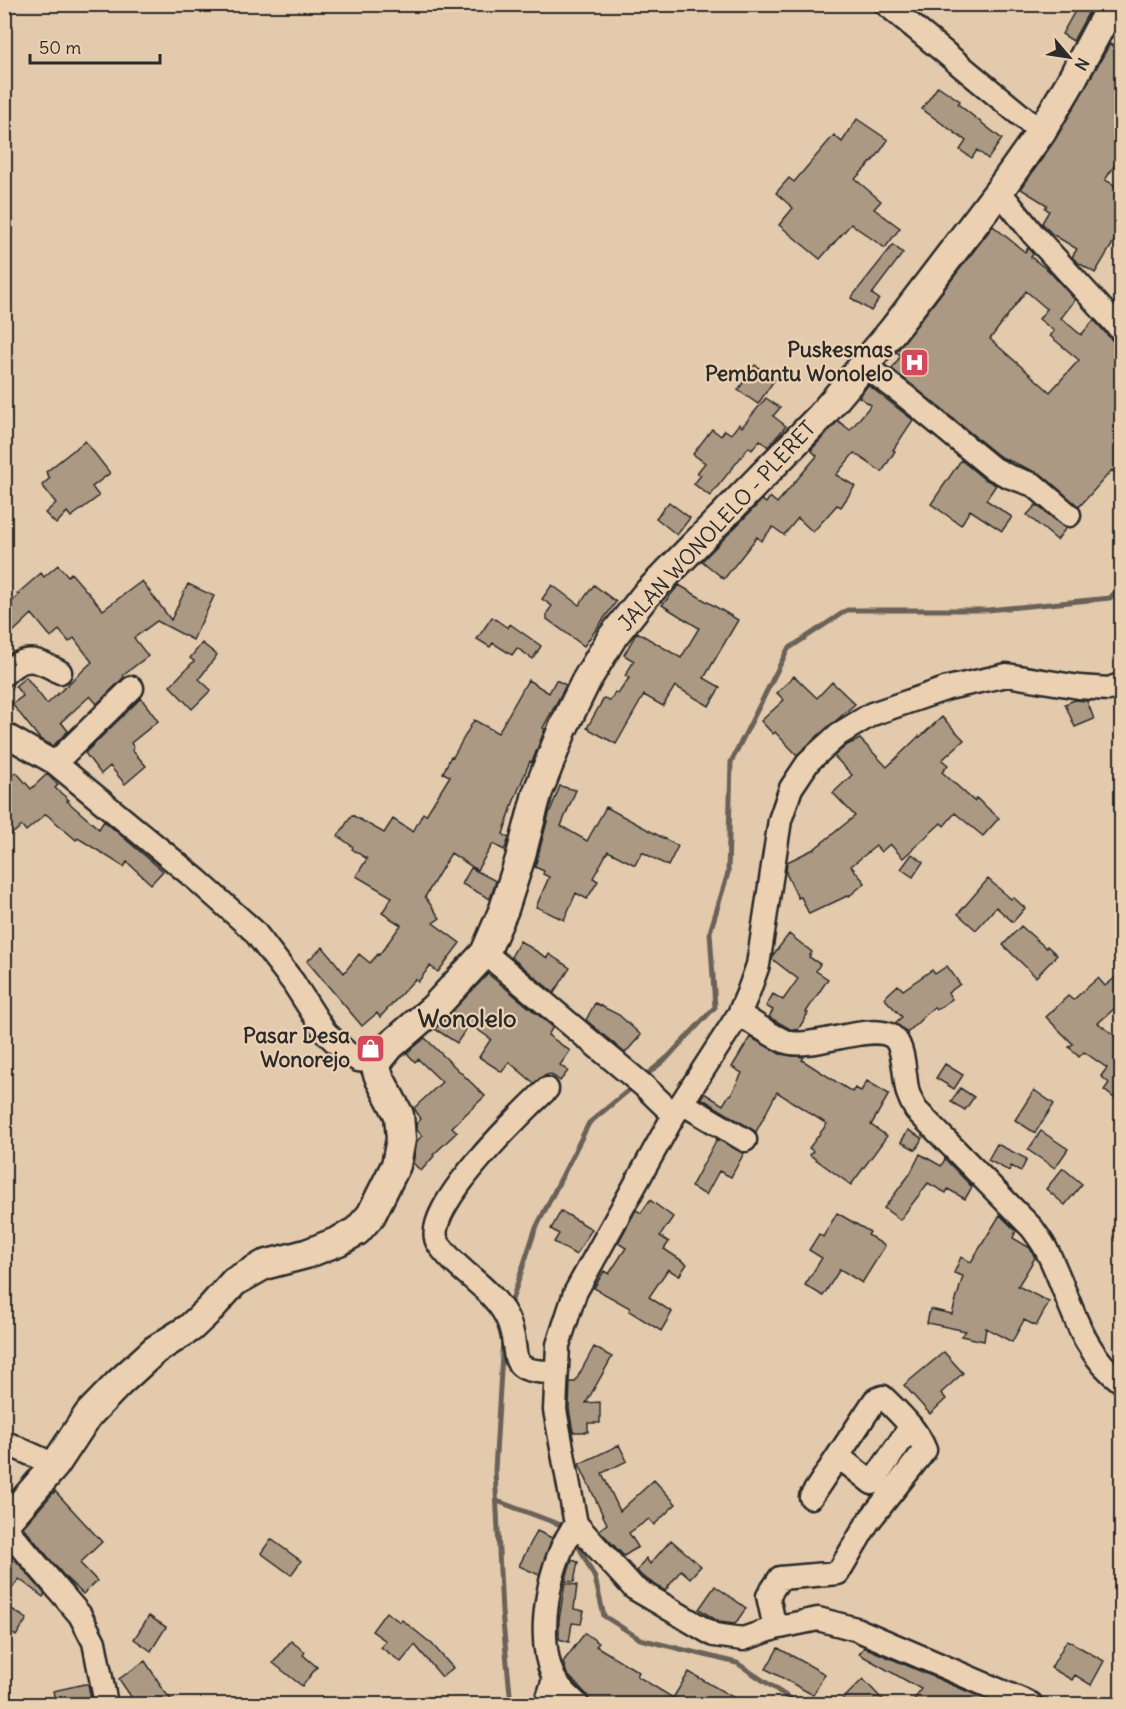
<svg xmlns="http://www.w3.org/2000/svg" width="1126" height="1709" viewBox="0 0 1126 1709" font-family="Delius,sans-serif">
<style>
.lines{fill:none;stroke-linecap:round;stroke-linejoin:round}
.stream{stroke:#6b6259;stroke-width:5}
.building{fill:#ab9984;stroke:#2b2b2b;stroke-width:1.5;fill-rule:evenodd}
.minor-casing{stroke:#2b2b2b;stroke-width:27}
.major-casing{stroke:#2b2b2b;stroke-width:33}
.minor{stroke:#ebd1b2;stroke-width:22}
.major{stroke:#ebd1b2;stroke-width:28}
.labels{text-anchor:middle;stroke-width:4.5;stroke-linejoin:round;paint-order:stroke}
.poi-label{font-size:21px;font-weight:bold;fill:#2b2b2b;stroke:#ebd1b2;text-anchor:end}
.street-label{font-size:21px;fill:#2b2b2b;stroke:#ebd1b2}
.quarter-label{font-size:24px;font-weight:bold;fill:#2b2b2b;stroke:#ebd1b2}
</style>
<rect width="100%" height="100%" fill="#e3caad"/>
<filter id="ink" filterUnits="userSpaceOnUse"><feTurbulence type="fractalNoise" baseFrequency=".0167" numOctaves="2"/><feDisplacementMap in="SourceGraphic" scale="12" xChannelSelector="R" yChannelSelector="G"/><feConvolveMatrix kernelMatrix="1 2 1 2 8 2 1 2 1" color-interpolation-filters="sRGB"/></filter>
<g filter="url(#ink)">
<g class="lines">
<path class="stream" d="M644,1077L668,1057L715,1007L710,932L728,873L731,762L788,649L847,610H988L1110,598L1122,585
M511,1303L535,1230L589,1123L635,1085
M503,1338L495,1470L502,1612L511,1704
M497,1501L561,1525
M574,1537L595,1578L604,1616L640,1639L737,1663L798,1704"/>
</g>
<path class="building" d="M1079,4H1093L1073,41L1062,34Z
M1110,44L1122,51V154L1105,180L1122,189V228L1095,273L1077,262L1072,257L1077,249L1052,234L1042,223L1049,211L1045,208L1047,205L1021,189L1055,140Z
M938,86L960,101L958,104L1002,139L988,159L977,150L972,158L960,150L966,141L922,109Z
M857,119L888,140L877,156L855,179L881,201L874,209L900,228L885,248L851,224L820,259L779,225L793,208L776,193L789,178L794,182L834,135L842,142Z
M993,226L1025,252L1028,248L1033,254L1031,257L1049,271L1075,300L1061,318L1081,335L1094,320L1112,340L1122,344V479L1112,470L1079,507L1042,475L999,456L892,369L901,355L896,352ZM1026,291L1047,309L1039,319L1054,331L1050,336L1079,360L1050,392L990,339Z
M893,245L903,253L872,294L879,299L871,311L851,298Z
M755,365L775,379L758,404L738,390Z
M868,385L913,420L893,450L895,451L882,472L854,453L836,475L855,486L841,507L837,505L813,532L798,518L784,535L773,527L761,541L757,537L724,579L702,561L762,500L766,503L770,497L777,503L817,456L811,450L838,421L850,430L871,405L859,397Z
M766,398L780,408L773,416L786,426L768,447L760,440L752,450L749,447L710,496L694,484L701,475L697,473L705,463L693,454L712,429L721,436L725,430L731,434L739,424L742,427Z
M85,441L110,473L92,487L99,496L71,517L67,512L56,524L45,513L56,503L42,485L50,478L46,472Z
M961,460L983,478L996,485L986,500L1012,517L1002,531L970,510L961,525L931,504Z
M669,502L690,518L677,535L656,518Z
M1036,505L1066,528L1057,540L1027,515Z
M58,565L68,576L71,573L103,610L142,581L171,620L188,584L214,596L193,640L157,621L134,638L148,656L123,675L124,677L97,704L90,696L61,722L68,731L53,746L40,739L12,704L23,696L15,686L26,677L47,704L92,662L74,638L69,642L59,630L51,637L32,614L13,632L4,622V609L19,595L17,594L41,573L44,577Z
M552,585L579,605L594,585L616,602L584,646L547,619V613L552,606L542,599Z
M679,585L738,620L704,678L720,687L709,706L675,686L663,706L644,695L616,744L587,728L604,698L610,701L615,692L618,694L629,678L625,676L634,661L624,655L637,632L681,658L699,628L662,605Z
M492,617L508,628L510,624L541,646L533,659L517,648L512,655L493,643L490,647L477,639Z
M202,643L217,655L199,679L211,690L192,709L170,686L194,661L190,658Z
M794,676L817,698L832,682L855,704L797,755L775,732L773,734L761,721L784,700L777,693Z
M528,680L549,693L556,680L566,685L543,728L545,729L532,762L530,761L513,803L503,834L509,838L506,846L504,850L493,844L477,870L451,853L425,897L440,918L433,923L460,943L438,972L430,966L418,982L415,979L380,1017L377,1013L362,1026L307,961L323,947L344,973L359,954L370,963L378,954L379,955L401,925L382,913L392,897L356,876L367,859L352,849L353,847L338,836L352,815L384,833L393,819L413,832L423,813L426,815L450,776L443,773L451,756L453,757L474,720L498,733Z
M141,698L158,721L131,743L134,748L132,750L146,766L125,784L110,766L101,774L85,753Z
M1075,700L1087,701L1094,719L1075,727L1065,704Z
M942,717L964,740L942,760L948,765L942,772L974,801L976,798L999,818L983,836L955,813L944,826L941,823L903,858L890,844L881,852L876,846L851,866L865,883L848,897L847,896L809,914L801,897L798,898L786,873L787,862L814,849L855,816L833,793L852,775L834,756L847,745L860,739L887,767L919,736L920,737Z
M16,772L31,789L47,774L58,785L55,788L69,800L67,801L99,829L104,821L163,871L151,884L127,862L124,867L78,838L76,840L46,814L26,831L22,826L4,840V781Z
M560,786L576,790L561,826L587,841L606,807L678,846L668,866L642,852L635,865L608,851L593,878L598,881L587,899L576,893L564,920L536,907L549,877L543,874L544,871L535,867L549,814Z
M912,854L923,862L913,877L901,869Z
M471,868L496,881L490,899L462,884Z
M988,879L1011,899L1013,897L1025,908L1013,922L996,907L976,930L958,914Z
M1021,926L1046,948L1047,946L1057,955L1036,977L1003,945Z
M789,934L812,952L809,957L820,964L816,971L828,979L806,1012L808,1013L798,1030L790,1029L769,1017L773,1010L766,1006L773,994L783,1000L798,979L772,959L773,955Z
M520,941L547,958L549,954L570,968L554,993L511,957Z
M947,966L960,984L948,993L952,999L936,1010L934,1007L907,1033L895,1023L902,1017L884,998L898,985L903,990L932,970L935,974Z
M1122,972V1002L1098,1023L1122,1041V1104L1104,1090L1109,1083L1101,1076L1107,1068L1084,1052L1079,1057L1069,1047L1073,1044L1046,1017L1068,996L1073,1000L1098,978L1105,986Z
M488,974L553,1027L548,1035L570,1051L560,1065L568,1071L560,1081L551,1074L543,1076L534,1083L509,1062L502,1072L479,1057L491,1039L469,1024L457,1043L435,1029Z
M595,1003L619,1015L641,1035L625,1053L586,1020Z
M750,1037L780,1054L804,1057L802,1060L852,1092L855,1088L861,1091L867,1081L889,1094L871,1125L887,1136L851,1185L810,1155L813,1151L809,1148L827,1124L777,1092L756,1132L701,1098L704,1093L723,1105L729,1095H731L742,1073L732,1067Z
M425,1038L485,1096L452,1127L457,1132L433,1155L434,1156L421,1171L413,1163L417,1141L422,1136L417,1130L416,1124L421,1119L414,1108L442,1082L418,1059L415,1062L407,1053Z
M945,1064L963,1075L954,1089L936,1078Z
M960,1088L974,1097L965,1110L951,1102Z
M1034,1090L1054,1104L1035,1133L1015,1120Z
M908,1130L922,1138L916,1150L901,1142Z
M1041,1131L1068,1149L1055,1168L1028,1150Z
M717,1139L744,1153L731,1177L719,1171L706,1195L691,1187Z
M997,1144L1027,1159L1021,1171L1011,1166L1009,1171L988,1160Z
M920,1154L941,1166L945,1159L972,1187L965,1199L948,1189L946,1193L928,1183L900,1220L884,1208L910,1174Z
M1063,1168L1082,1184L1065,1205L1046,1189Z
M650,1200L673,1217L660,1236L669,1242L664,1249L687,1264L679,1276L668,1269L649,1297L672,1312L661,1331L629,1311L630,1308L594,1288L604,1271L609,1274L626,1248L618,1243L636,1210L641,1213Z
M561,1211L592,1229L576,1255L554,1242L559,1234L551,1229Z
M837,1213L870,1232L868,1235L885,1246L862,1283L840,1269L823,1296L805,1285L822,1258L809,1250L819,1234L823,1237Z
M1000,1215L1016,1231L1013,1238L1030,1248L1035,1258L1018,1286L1049,1302L1036,1326L1024,1320L1012,1342L986,1328L984,1341L961,1336L966,1331L927,1323L930,1309L952,1314L963,1276L954,1273L961,1257L971,1262Z
M594,1347L612,1357L586,1403L600,1402V1423H588V1432H573L569,1409L570,1382H575Z
M944,1352L963,1373L941,1393L946,1399L930,1414L904,1385Z
M619,1445L627,1461L602,1473L620,1511L654,1480L676,1504L654,1525L649,1519L629,1533L638,1547L624,1556L599,1530L607,1524L579,1464Z
M55,1491L102,1542L80,1563L97,1581L83,1594L65,1577L23,1527Z
M537,1531L552,1538L539,1575L519,1566Z
M271,1539L301,1561L291,1575L261,1553Z
M671,1540L701,1566L690,1578L681,1570L665,1591L643,1577L637,1571L646,1558L650,1564Z
M4,1550L11,1555L45,1594L43,1597L19,1579L4,1599Z
M572,1560L578,1562L574,1582L565,1581Z
M565,1583L577,1585L574,1609L584,1611L581,1624L572,1623L569,1642L559,1639V1620Z
M715,1586L746,1608L735,1624L719,1622L699,1609Z
M4,1604L27,1619L16,1636L4,1628Z
M386,1612L400,1622L402,1620L432,1644L453,1668L442,1677L415,1645L401,1662L381,1647L386,1641L372,1631Z
M149,1616L166,1627L151,1651L134,1639Z
M585,1633L599,1643L596,1646L639,1672L637,1676L673,1698L689,1672L745,1704H590L587,1695L567,1674L563,1662Z
M1067,1640L1104,1661L1091,1685L1075,1675L1072,1680L1051,1668Z
M291,1641L305,1652L303,1655L317,1667L302,1686L273,1663Z
M864,1647L985,1699L995,1704H911L921,1689L859,1654Z
M778,1648L825,1674L813,1695L766,1669Z
M145,1661L160,1684L159,1685L175,1704H136L119,1679Z
M863,1679L880,1697L888,1704H838Z
M85,1684H88L92,1704H56L53,1691Z"/>
<g class="lines">
<defs>
<path id="minor" d="M886,4L1041,132
M1108,11L1122,25
M999,191L1034,235L1122,331
M864,365L904,395L991,467L1008,476L1034,485L1069,515
M4,674C26,653 37,660 60,672
M4,734L55,763L197,880L254,931L293,982L325,1032L346,1052L358,1060L377,1062
M55,763L132,688
M485,953L644,1086L674,1115
M739,1014C753,1022 776,1040 791,1043C817,1048 878,1020 895,1039C905,1050 904,1079 908,1093C910,1099 913,1105 916,1110L1032,1228C1037,1235 1043,1243 1047,1251C1070,1295 1078,1351 1122,1382
M547,1089C524,1111 418,1212 438,1243C456,1271 490,1286 506,1316C525,1352 497,1373 557,1372
M682,1103L745,1140
M4,1442L55,1465
M838,1456L872,1483L911,1426
M576,1524C549,1559 535,1635 553,1676C558,1688 569,1696 577,1704
M4,1526L80,1615L94,1642L106,1704
M775,1628L768,1596L780,1578L838,1573L868,1522L925,1450C917,1429 899,1413 883,1397L875,1400L811,1497
M546,1704L554,1679
M1031,1704L856,1629L818,1619L775,1628L743,1639L714,1635L634,1588L576,1524L555,1410L558,1345L575,1293L674,1115L739,1014L748,993L758,965L780,820L791,788L809,761L839,734L872,714L948,688L1007,675L1079,687L1109,689L1122,684"/>
<path id="major" d="M4,1524L55,1465L88,1415L119,1383L155,1350L190,1328L209,1310L234,1282L264,1265L306,1254L339,1241L357,1231L371,1215L396,1165L401,1139L399,1115L380,1079L377,1071V1062L390,1046L434,1008L485,953L504,909L520,859L537,794L563,728L586,681L613,636L645,596L821,416L894,329L999,191L1041,132L1070,83L1112,4"/>
</defs>
<use href="#minor" class="minor-casing"/>
<use href="#major" class="major-casing"/>
<use href="#minor" class="minor"/>
<use href="#major" class="major"/>
</g>
</g>
<defs>
<symbol id="hospital-square" viewBox="-11 -11 22 22"><rect x="-9" y="-9" width="18" height="18" rx="4" fill="#d1495b" stroke="#ebd1b2"/><path d="M-5-5h3v3.5h4V-5h3V5h-3V1.5h-4V5h-3Z" fill="#fff"/></symbol>
<symbol id="shop-square" viewBox="-11 -11 22 22"><rect x="-9" y="-9" width="18" height="18" rx="4" fill="#d1495b" stroke="#ebd1b2"/><path d="M-5-2.5h2.3a2.7 3.5 0 0 1 5.4 0H5L5.5 6h-11ZM-1.5-2.5h3a1.5 2.3 0 0 0-3 0Z" fill="#fff"/></symbol>
</defs>
<g fill-rule="evenodd">
<use href="#hospital-square" x="898" y="346" width="33" height="33"/>
<use href="#shop-square" x="354" y="1032" width="33" height="33"/>
</g>
<g class="labels">
<g class="poi-label">
<text x="893" y="357">Puskesmas<tspan x="893" dy="24">Pembantu Wonolelo</tspan></text>
<text x="350" y="1043">Pasar Desa<tspan x="350" dy="24">Wonorejo</tspan></text>
</g>
<g class="street-label">
<text transform="translate(717 526) rotate(-47)" y="7">JALAN WONOLELO - PLERET</text>
</g>
<g class="quarter-label">
<text x="467" y="1027">Wonolelo</text>
</g>
</g>
<rect width="1126" height="1709" fill="none" stroke="#ebd1b2" stroke-width="24"/>
<rect x="12" y="12" width="1102" height="1685" fill="none" stroke="#2b2b2b" stroke-width="2" filter="url(#ink)"/>
<g transform="translate(1069 57) rotate(119)" stroke="#ebd1b2" stroke-width="4.5" paint-order="stroke">
<path d="M0-4.5L10 22L0 15L-10 22Z" fill="#2b2b2b"/>
<text y="-9" font-size="16" font-weight="bold" text-anchor="middle" fill="#2b2b2b">N</text>
</g>
<path d="M30 54v9h130v-9" fill="none" stroke="#2b2b2b" stroke-width="3"/>
<text x="39" y="54" font-size="18" fill="#2b2b2b" stroke="#ebd1b2" stroke-width="4.5" paint-order="stroke">50 m</text>
</svg>
